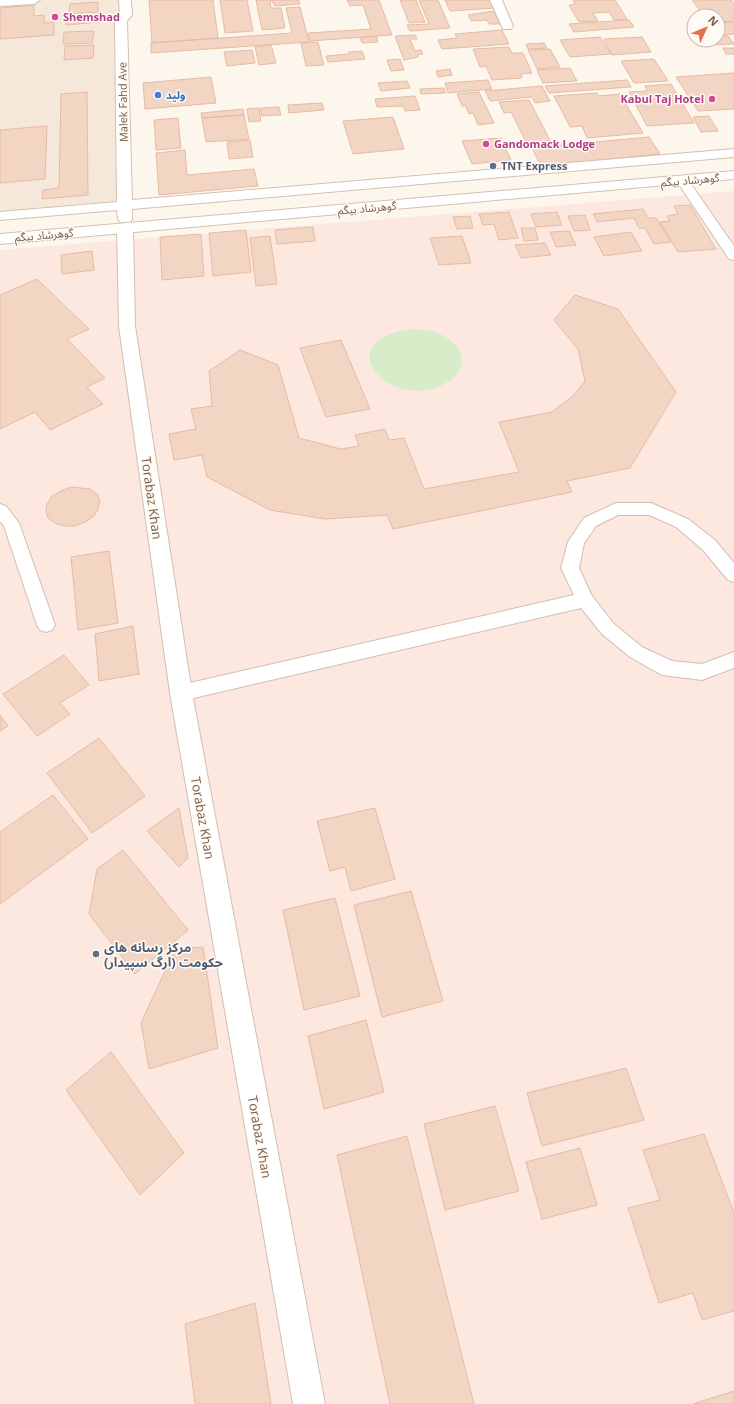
<svg xmlns="http://www.w3.org/2000/svg" width="734" height="1404" viewBox="0 0 734 1404" font-family="'Open Sans','Noto Sans Arabic',sans-serif">
<style>
.residential{fill:#f5e8da}
.commercial{fill:#fde8e0}
.green{fill:#d8ecc9}
.building{fill:#f3d5c3;stroke:#e6bba3}
.lines{fill:none;stroke-linecap:round;stroke-linejoin:round}
.lane-casing{stroke:#d1beb0;stroke-width:2}
.street-casing{stroke:#d1beb0;stroke-width:2}
.secondary-casing{stroke:#d6c0b0;stroke-width:2}
.lane{fill:#fff;fill-rule:evenodd}
.street{fill:#fff;fill-rule:evenodd}
.secondary{fill:#fff;fill-rule:evenodd}
.hotel-dot{fill:#d1479c;stroke:#fffaf3;stroke-width:1.5}
.shop-dot{fill:#3f7fe0;stroke:#fffaf3;stroke-width:1.5}
.service-dot{fill:#5c6f8a;stroke:#fffaf3;stroke-width:1.5}
.labels{text-anchor:middle;stroke-width:3;stroke-linejoin:round;paint-order:stroke}
.far-hotel-label{font-size:11px;font-weight:bold;fill:#b23c85;stroke:#fffaf3;text-anchor:start}
.far-shop-label{font-size:11px;font-weight:bold;fill:#366cbe;stroke:#fffaf3;text-anchor:start}
.far-street-label{font-size:11px;fill:#7a5c4d;stroke:#fffaf3}
.far-service-label{font-size:11px;font-weight:bold;fill:#4e5e75;stroke:#fffaf3;text-anchor:start}
.street-label{font-size:13px;fill:#7a5c4d;stroke:#fffaf3}
.service-label{font-size:13px;font-weight:bold;fill:#4e5e75;stroke:#fffaf3;text-anchor:start}
</style>
<rect width="100%" height="100%" fill="#fdf6ec"/>
<path class="residential" d="M0,0H125V206L0,216Z"/>
<path class="commercial" d="M734,191V1404H0V250Z"/>
<path class="green" d="M415,329C425,330 434,331 442,335C466,347 470,370 446,383C390,415 323,338 415,329Z"/>
<path class="building" d="M149,0H213L218,38L152,43Z
M220,0H247L253,31L225,33Z
M256,0H270L271,8H281L285,28L262,30Z
M271,0H296L299,1L300,4L275,6Z
M347,0H379L392,35L310,41L308,33L371,29L363,5L350,6Z
M400,0H416L425,22L409,23Z
M419,0H438L450,28L410,31L407,25L429,24Z
M445,0H491L495,8L450,11Z
M573,0H615L627,19L614,20L609,12L593,13L598,21L579,22L569,5L575,4Z
M692,0H731L734,4V21L718,22V16H704Z
M98,2V12L69,14L70,4Z
M34,5V16L44,15V23L54,22V35L0,39V8Z
M300,7L309,42L151,53V43L292,33L286,8Z
M494,11L500,24H489L487,20L471,21L468,15Z
M100,16V22L66,25L65,19Z
M629,20L634,27L574,32L569,24Z
M734,22V34L721,35L718,31V23Z
M502,30L509,44L442,49L438,40L457,38L455,34Z
M94,31L92,43L63,44L64,32Z
M415,35L417,39H410L415,51L421,50L423,54L417,55L418,57L404,60L395,36Z
M376,36L378,42L362,43L360,38Z
M718,36H728L734,44L711,45L707,40H718Z
M600,37L611,54L570,57L560,40Z
M642,37L651,52L612,55L604,39Z
M318,42L324,65L306,66L301,43Z
M544,43L547,48L528,49L526,44Z
M94,45L93,58L64,60L65,46Z
M271,45L276,63L259,65L255,47Z
M509,47L512,53H523L532,73L521,74L522,78L492,80L486,66L480,67L473,49Z
M723,48H734V54H726Z
M550,49L560,67L537,69L528,50Z
M252,50L255,63L227,66L224,52Z
M362,51L365,59L328,62L326,56L349,54V52Z
M400,59L404,70L391,71L387,60Z
M654,59L668,81L634,83L621,61Z
M570,68L577,81L543,83L537,70Z
M450,69L452,75L438,77L436,71Z
M734,73V109L698,111L676,77Z
M211,77L216,103L145,109L143,83Z
M488,80L492,89L448,93L445,83Z
M627,80L631,87L549,93L545,86Z
M407,81L410,88L381,91L378,83Z
M671,84L694,123L647,126L629,92L647,91L645,86Z
M542,86L550,101L535,103L532,97L490,101L485,91Z
M444,88L445,93L421,94L420,89Z
M87,92L88,195L42,199L43,190L59,188L61,94Z
M479,92L494,123L478,125L473,113L469,114L466,106H462L457,94Z
M597,93L599,96L620,94L643,133L587,138L582,126L570,127L554,96Z
M415,96L420,110L405,111L403,106L377,107L375,99Z
M529,100L552,144L528,146L511,112L504,113L499,102Z
M322,103L324,110L289,113L288,105Z
M279,107L281,115L262,116L260,108Z
M259,108L261,121L249,122L247,109Z
M243,109L244,115L202,118L201,113Z
M244,115L249,139L206,142L202,118Z
M709,116L718,131L701,132L693,117Z
M393,117L404,149L353,154L343,121Z
M178,118L181,148L156,150L154,120Z
M47,126L45,179L0,183V130Z
M649,137L660,154L541,166L532,148Z
M501,138L511,160L472,164L462,141Z
M250,140L253,157L229,159L227,142Z
M185,150L187,175L254,169L258,186L159,195L156,153Z
M690,205L716,249L678,252L660,222L670,221L667,216L678,214L674,206Z
M643,209L648,218H656L671,242L654,244L645,228H639L634,218L597,222L593,214Z
M509,212L518,238L499,240L494,224L483,225L479,214Z
M557,212L562,225L536,227L531,214Z
M585,215L590,230L574,231L568,216Z
M470,216L473,228L457,229L453,217Z
M313,227L315,241L277,244L275,230Z
M521,228H535L538,240L524,241Z
M246,230L251,272L213,276L209,233Z
M569,231L576,245L556,247L550,232Z
M631,232L642,251L604,256L594,237Z
M201,234L204,276L162,280L160,237Z
M270,236L277,284L256,286L250,238Z
M462,236L471,263L439,265L430,238Z
M545,243L551,255L521,258L515,245Z
M92,251L94,270L62,274L61,255Z
M37,279L89,329L67,339L105,378L87,387L103,404L50,430L35,412L0,429V295Z
M575,295L618,309L676,392L630,468L567,481L572,492L393,529L387,515L325,519L270,510L207,477L202,455L174,460L169,434L196,429L191,409L212,406L209,371L240,350L278,365L299,438L341,449L359,446L355,435L385,429L389,440L404,438L424,489L519,472L499,422L552,412L574,395L585,381L578,349L554,320Z
M341,340L370,409L326,417L300,348Z
M71,487L90,489L97,494L100,501L98,509L94,516L85,522L75,526H64L55,523L48,518L46,511L47,504L52,496L61,491Z
M109,551L118,623L78,630L71,557Z
M133,626L139,674L99,681L95,634Z
M64,655L89,685L60,703L70,714L37,736L3,694Z
M0,715L8,726L0,731Z
M99,738L145,796L92,833L47,773Z
M53,795L88,839L0,904V832Z
M179,808L188,858L179,867L147,831Z
M375,808L395,879L351,891L345,867L330,871L317,821Z
M123,850L188,930L135,974L89,914L97,869Z
M411,891L443,1001L382,1017L354,905Z
M335,898L360,996L304,1010L283,910Z
M203,947L218,1048L149,1069L141,1023L175,949Z
M366,1020L384,1092L324,1109L308,1036Z
M111,1052L184,1153L140,1195L66,1090Z
M626,1068L644,1120L542,1146L527,1093Z
M495,1106L519,1191L445,1210L424,1124Z
M704,1134L734,1213V1311L702,1320L693,1293L659,1303L628,1208L660,1200L643,1150Z
M407,1136L474,1404H390L337,1155Z
M580,1148L597,1205L542,1219L526,1162Z
M255,1303L271,1404H195L185,1324Z
M734,1391V1404H693Z"/>
<g class="lines">
<defs>
<path id="lane" d="M682,176L686,177L734,246V260L729,259L676,180Z
M616,503H651L688,519L715,540L734,563V582L728,580L703,550L676,527L649,515H618L596,526L584,543L579,568L592,596L614,624L642,647L672,661L702,664L734,652V668L702,680L662,675L630,657L602,634L581,608L181,701L174,699L172,693L174,687L181,685L574,595L561,568L568,542L584,518Z
M0,504L6,506L19,523L55,625L52,630L46,632L40,630L37,625L4,526L0,521Z"/>
<path id="street" d="M0,0H40L34,4L0,6Z
M490,0H502L513,26L511,29H503Z
M125,223L130,225L133,228L135,326L192,693L325,1404H293L170,693L119,326L117,228L120,225Z"/>
<path id="secondary" d="M119,0H131L132,15L127,21L132,200L734,149V157L132,209V219L130,222H120L118,219L117,210L0,220V212L117,202L115,21L120,15Z
M734,171V179L0,244V234Z"/>
</defs>
<use href="#lane" class="lane-casing"/>
<use href="#street" class="street-casing"/>
<use href="#secondary" class="secondary-casing"/>
<use href="#lane" class="lane"/>
<use href="#street" class="street"/>
<use href="#secondary" class="secondary"/>
</g>
<g class="hotel-dot">
<circle cx="55" cy="17" r="4"/>
<circle cx="712" cy="99" r="4"/>
<circle cx="486" cy="144" r="4"/>
</g>
<circle class="shop-dot" cx="158" cy="95" r="4"/>
<g class="service-dot">
<circle cx="493" cy="166" r="4"/>
<circle cx="96" cy="954" r="4"/>
</g>
<g class="labels">
<g class="far-hotel-label">
<text x="63" y="21">Shemshad</text>
<text x="704" y="103" text-anchor="end">Kabul Taj Hotel</text>
<text x="494" y="148">Gandomack Lodge</text>
</g>
<g class="far-shop-label">
<text x="166" y="99">ولید</text>
</g>
<g class="far-street-label">
<text transform="translate(123 102) rotate(-91)" y="4">Malek Fahd Ave</text>
<text transform="translate(690 180) rotate(-5)" y="4">گوهرشاد بیگم</text>
<text transform="translate(367 208) rotate(-5)" y="4">گوهرشاد بیگم</text>
<text transform="translate(44 235) rotate(-5)" y="4">گوهرشاد بیگم</text>
</g>
<g class="far-service-label">
<text x="501" y="170">TNT Express</text>
</g>
<g class="street-label">
<text transform="translate(152 498) rotate(82)" y="5">Torabaz Khan</text>
<text transform="translate(203 818) rotate(80)" y="5">Torabaz Khan</text>
<text transform="translate(260 1137) rotate(80)" y="5">Torabaz Khan</text>
</g>
<g class="service-label">
<text x="104" y="952">مرکز رسانه های<tspan x="104" dy="15">حکومت (ارگ سپیدار)</tspan></text>
</g>
</g>
<g transform="translate(706 28) rotate(46)"><circle r="19" fill="#fffaf3" stroke="#cabbb1"/>
<path d="M0-3L7 15L0 10L-7 15Z" fill="#e76f51"/>
<text y="-6" font-size="11" font-weight="bold" text-anchor="middle" fill="#7a5c4d">N</text>
</g>
</svg>
